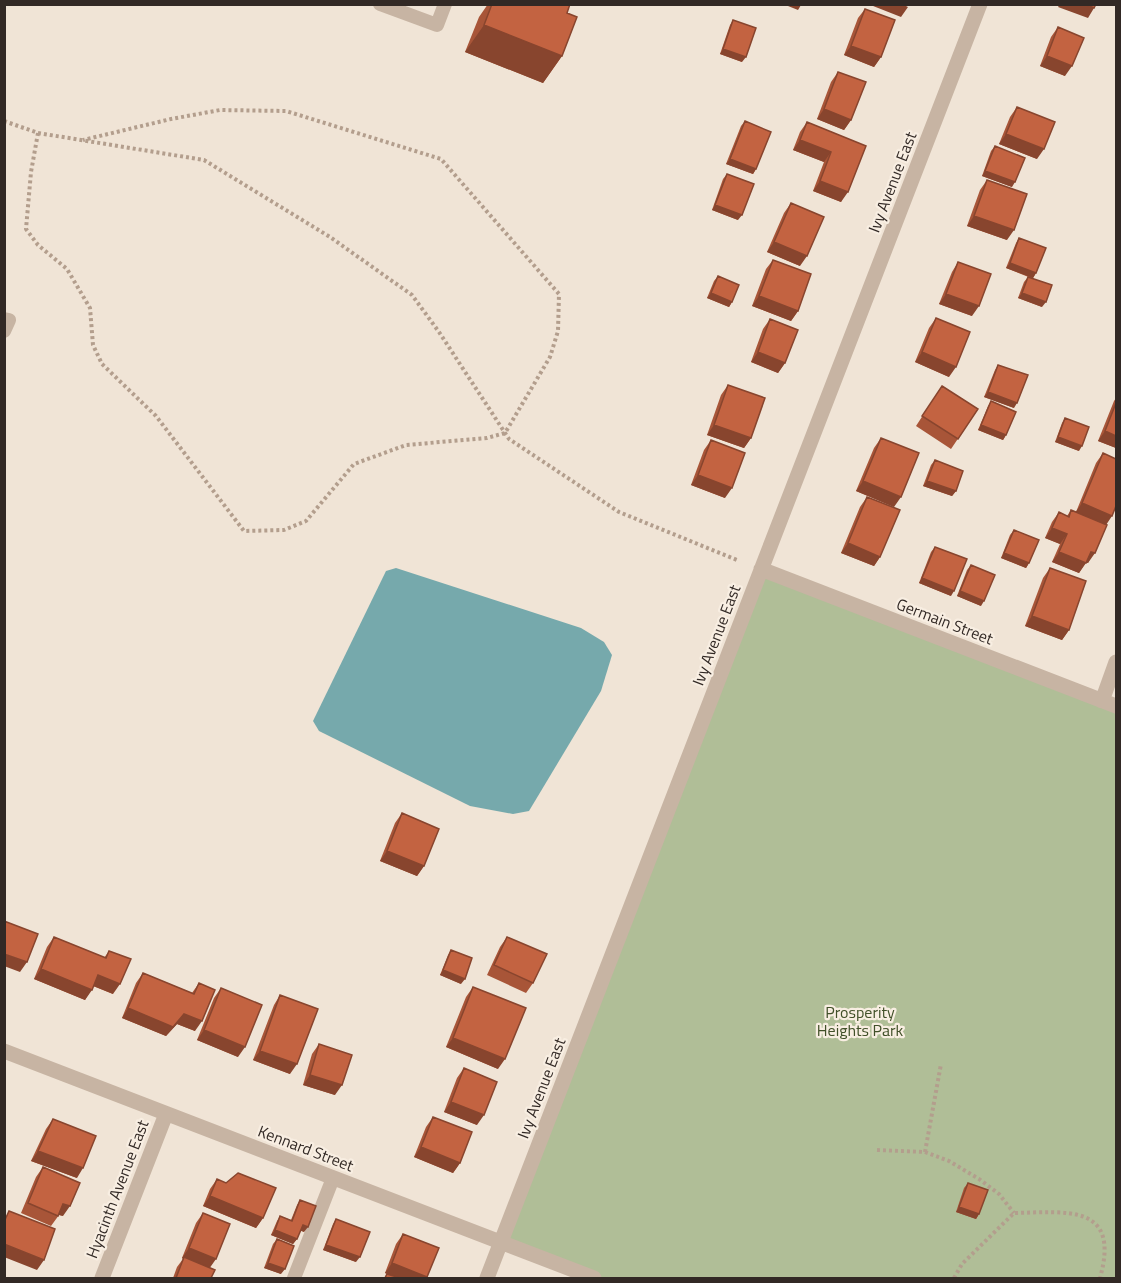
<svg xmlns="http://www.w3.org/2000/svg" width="1121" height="1283" viewBox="0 0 1121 1283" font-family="'Titillium Web',sans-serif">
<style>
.green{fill:#b0be97}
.water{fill:#76a9ac}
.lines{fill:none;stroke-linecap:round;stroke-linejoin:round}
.path{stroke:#b39e8d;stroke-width:4;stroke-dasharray:3 3;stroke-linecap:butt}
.service{stroke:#c7b4a3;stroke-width:14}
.minor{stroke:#c7b4a3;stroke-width:15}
.wall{fill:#a85538}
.shaded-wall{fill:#88452e}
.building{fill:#c36341;stroke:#88452e;stroke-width:1.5}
.labels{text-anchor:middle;stroke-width:4.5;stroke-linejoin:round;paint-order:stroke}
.street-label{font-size:16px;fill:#322925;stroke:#f8eee2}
.park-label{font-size:16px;fill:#415029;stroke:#f8eee2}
</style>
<rect width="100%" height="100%" fill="#f0e4d6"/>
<path class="green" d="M761,569L1116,706V1278H595L500,1243Z"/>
<path class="water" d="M396,568L581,628L604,642L612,655L601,691L529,811L513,814L470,806L319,731L313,721L386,571Z"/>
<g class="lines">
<path class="path" d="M4,121L38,133L204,160L330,237L412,295L439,332L509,439L619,512L737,560
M38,133L31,172L26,229L38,245L67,269L90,308L93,345L102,364L156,416L244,531L284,530L306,521L354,464L406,445L487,438L505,433L550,357L558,331L559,294L441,159L286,111L220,110L171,119L83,140
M877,1150L925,1152L949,1161L979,1179L999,1194L1014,1213
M925,1152L941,1064
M954,1278L962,1264L1014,1213C1066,1212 1121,1203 1100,1278"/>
<path class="service" d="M380,4L437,25L445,4
M4,319L9,320L4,331
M294,1278L333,1178"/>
<path class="minor" d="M761,569L1116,706
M1102,701L1116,662
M4,1051L594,1278
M102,1278L166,1114
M487,1278L980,4"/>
</g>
<path class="wall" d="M488,4H570L567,13L562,56L543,83L465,52L479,17Z
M865,9L881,57L874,67L844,55L858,18Z
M733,20L742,62L720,54L730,25Z
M1058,27L1065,76L1040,66L1051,37Z
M838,72L851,120L844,130L817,119L831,82Z
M1017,107L1037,159L999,144L1010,117Z
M745,121L756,169L753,174L726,164L741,126Z
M807,122L866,146L841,202L813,191L824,162L793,150L800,132Z
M995,146L1012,187L982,176L991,151Z
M727,174L738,220L712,210L723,179Z
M987,180L1007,240L967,226L980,190Z
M791,203L800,266L767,252L784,213Z
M1019,238L1036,273L1033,278L1042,307L1018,298L1024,282L1028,277L1031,278L1006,268L1016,243Z
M773,260L798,311L791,321L752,306L766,269Z
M958,262L972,316L939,304L952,272Z
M718,276L732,302L729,307L707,298L714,281Z
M936,318L949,377L915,362L929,328Z
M770,319L785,363L778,373L751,362L763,329Z
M998,365L1014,408L984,397L995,370Z
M728,385L751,438L744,448L707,435L721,395Z
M942,386L978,409L951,449L916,426Z
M1116,398V448L1098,441L1114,401Z
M991,401L1006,435L1003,440L978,430L988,406Z
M1065,418L1079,451L1055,442L1062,423Z
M881,438L894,507L856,491L874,448Z
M711,440L725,498L691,485L704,450Z
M1103,453L1106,525L1088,563L1086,562L1079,573L1052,562L1060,544L1045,538L1052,522L1059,512L1067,516L1071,510L1076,512L1096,463Z
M935,460L956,491L952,496L923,486L931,465Z
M867,497L880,557L874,566L841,553L860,507Z
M1014,530L1029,563L1026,568L1001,558L1010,535Z
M935,547L951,596L919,583L931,552Z
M971,565L981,606L957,596L967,570Z
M1050,568L1069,630L1062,640L1025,626L1043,578Z
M402,813L424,866L417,876L380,861L395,823Z
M54,937L104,958L109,951L113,994L93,986L85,1000L34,979L47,947Z
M507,937L533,983L526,993L487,975L500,947Z
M451,950L461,984L440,975L448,955Z
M143,973L192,993L199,983L195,1031L177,1024L166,1036L122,1018L136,983Z
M473,987L498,1069L446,1047L466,997Z
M221,988L238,1057L197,1040L214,998Z
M280,995L290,1074L253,1060L274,1005Z
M319,1044L335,1095L303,1085L312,1054Z
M464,1068L477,1125L444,1112L457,1078Z
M433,1117L460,1163L453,1173L414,1157L426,1127Z
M53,1119L77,1178L31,1161L46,1129Z
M43,1167L63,1216L59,1215L51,1226L21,1213L36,1177Z
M217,1179L263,1218L256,1228L203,1206L210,1189Z
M968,1183L979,1214L976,1219L956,1212L964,1188Z
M300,1200L304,1232L300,1230L297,1239L293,1244L271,1235L277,1221L280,1216L291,1220L297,1205Z
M203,1213L211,1278H173L177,1267L183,1259L182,1258L196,1223Z
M336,1219L356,1262L323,1250L333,1224Z
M403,1234L426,1278H384L387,1274L385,1273L396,1244Z
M277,1239L281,1274L264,1268L273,1244Z"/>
<path class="shaded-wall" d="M783,4H801V5L798,10Z
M868,4H902L908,7L901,17Z
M1060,4H1085L1094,8L1088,18L1058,7Z
M484,25L562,56L543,83L465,52Z
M851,46L881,57L874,67L844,55Z
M723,49L746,57L742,62L720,54Z
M1047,56L1072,66L1065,76L1040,66Z
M824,109L851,120L844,130L817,119Z
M1006,134L1044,149L1037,159L999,144Z
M800,140L831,152L824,162L793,150Z
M730,159L756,169L753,174L726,164Z
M985,171L1015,182L1012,187L982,176Z
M820,181L848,192L841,202L813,191Z
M715,205L742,215L738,220L712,210Z
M974,216L1014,230L1007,240L967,226Z
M774,242L807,256L800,266L767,252Z
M1010,263L1036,273L1033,278L1006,268Z
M711,293L732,302L729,307L707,298Z
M1022,293L1046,302L1042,307L1018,298Z
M946,294L979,306L972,316L939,304Z
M759,296L798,311L791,321L752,306Z
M758,352L785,363L778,373L751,362Z
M922,352L956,367L949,377L915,362Z
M988,392L1017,403L1014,408L984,397Z
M714,425L751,438L744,448L707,435Z
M981,425L1006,435L1003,440L978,430Z
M1105,431L1116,436V448L1098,441Z
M1058,437L1082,446L1079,451L1055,442Z
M698,475L732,488L725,498L691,485Z
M863,481L901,497L894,507L856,491Z
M927,481L956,491L952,496L923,486Z
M1082,503L1112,516L1106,525L1075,513Z
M1052,528L1067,534L1060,544L1045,538Z
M848,543L880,557L874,566L841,553Z
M1059,552L1086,563L1079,573L1052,562Z
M1091,552L1095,553L1088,563L1084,562Z
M1004,553L1029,563L1026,568L1001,558Z
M922,578L954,591L951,596L919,583Z
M960,591L984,601L981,606L957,596Z
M1032,616L1069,630L1062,640L1025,626Z
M387,851L424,866L417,876L380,861Z
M4,954L27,962L20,972L4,966Z
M41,969L92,990L85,1000L34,979Z
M443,970L465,979L461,984L440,975Z
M98,975L120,984L113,994L91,985Z
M128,1008L184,1014L202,1021L195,1031L177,1024L166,1036L122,1018Z
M204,1030L245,1047L238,1057L197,1040Z
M453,1038L505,1059L498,1069L446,1047Z
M260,1051L297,1064L290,1074L253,1060Z
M310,1075L342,1085L335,1095L303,1085Z
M451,1102L484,1115L477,1125L444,1112Z
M421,1147L460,1163L453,1173L414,1157Z
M38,1151L83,1168L77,1178L31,1161Z
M210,1196L263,1218L256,1228L203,1206Z
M63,1204L70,1206L63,1216L56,1214Z
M959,1207L979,1214L976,1219L956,1212Z
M303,1225L308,1227L304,1232L299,1230Z
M275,1230L297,1239L293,1244L271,1235Z
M4,1244L44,1260L37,1270L4,1257Z
M326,1245L360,1257L356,1262L323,1250Z
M189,1248L216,1259L209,1269L182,1258Z
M268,1263L285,1269L281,1274L264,1268Z
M392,1263L427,1277L426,1278H398L385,1273Z"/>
<path class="building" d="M492,4H570L567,13L577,17L562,56L484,25Z
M1085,4H1096L1094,8Z
M865,9L895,20L881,57L851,46Z
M733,20L756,28L746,57L723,49Z
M1058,27L1084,38L1072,66L1047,56Z
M838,72L866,82L851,120L824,109Z
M1017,107L1055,122L1044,149L1006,134Z
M745,121L771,132L756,169L730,159Z
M807,122L866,146L848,192L820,181L831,152L800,140Z
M995,146L1025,158L1015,182L985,171Z
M727,174L754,184L742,215L715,205Z
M987,180L1027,194L1014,230L974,216Z
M791,203L824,217L807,256L774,242Z
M1019,238L1046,248L1036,273L1010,263Z
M773,260L811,274L798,311L759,296Z
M958,262L991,274L979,306L946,294Z
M718,276L739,285L732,302L711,293Z
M1028,277L1052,285L1046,302L1022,293Z
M936,318L970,332L956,367L922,352Z
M770,319L798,330L785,363L758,352Z
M998,365L1028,375L1017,403L988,392Z
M728,385L765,398L751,438L714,425Z
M942,386L978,409L958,439L922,416Z
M991,401L1016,412L1006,435L981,425Z
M1116,403V436L1105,431Z
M1065,418L1089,427L1082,446L1058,437Z
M881,438L919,453L901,497L863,481Z
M711,440L745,453L732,488L698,475Z
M1103,453L1116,459V506L1112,516L1082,503Z
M935,460L963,471L956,491L927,481Z
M867,497L900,510L880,557L848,543Z
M1071,510L1107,525L1095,553L1091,552L1086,563L1059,552L1067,534L1052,528L1059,512L1069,517Z
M1014,530L1039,540L1029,563L1004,553Z
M935,547L967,559L954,591L922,578Z
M971,565L995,575L984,601L960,591Z
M1050,568L1086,581L1069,630L1032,616Z
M402,813L439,829L424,866L387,851Z
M4,921L38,934L27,962L4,954Z
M54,937L106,958L109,951L131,959L120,984L98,975L92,990L41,969Z
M507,937L547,954L533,983L494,965Z
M451,950L472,958L465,979L443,970Z
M143,973L194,994L199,983L215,990L202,1021L184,1014L173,1027L128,1008Z
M473,987L526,1008L505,1059L453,1038Z
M221,988L262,1005L245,1047L204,1030Z
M280,995L318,1009L297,1064L260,1051Z
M319,1044L352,1055L342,1085L310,1075Z
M464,1068L497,1082L484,1115L451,1102Z
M433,1117L472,1132L460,1163L421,1147Z
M53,1119L96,1136L83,1168L38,1151Z
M43,1167L80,1183L70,1206L63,1204L58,1216L28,1203Z
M238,1173L276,1188L263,1218L210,1196L217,1179L226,1183Z
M968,1183L988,1190L979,1214L959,1207Z
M300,1200L316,1206L308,1227L303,1225L297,1239L275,1230L280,1216L292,1221Z
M9,1211L55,1229L44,1260L4,1244V1222Z
M203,1213L230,1224L216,1259L189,1248Z
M336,1219L370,1232L360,1257L326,1245Z
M403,1234L439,1248L427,1277L392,1263Z
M277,1239L294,1246L285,1269L268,1263Z
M184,1257L215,1270L211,1278H176Z
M387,1274L400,1278H385Z"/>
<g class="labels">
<g class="street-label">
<text transform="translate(892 182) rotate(-69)" y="6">Ivy Avenue East</text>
<text transform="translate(945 621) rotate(21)" y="6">Germain Street</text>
<text transform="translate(716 635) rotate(-69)" y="6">Ivy Avenue East</text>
<text transform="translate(541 1088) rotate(-69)" y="6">Ivy Avenue East</text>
<text transform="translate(306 1148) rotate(21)" y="6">Kennard Street</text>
<text transform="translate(117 1189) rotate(-69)" y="6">Hyacinth Avenue East</text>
</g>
<g class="park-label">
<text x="860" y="1018">Prosperity<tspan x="860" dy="18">Heights Park</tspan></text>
</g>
</g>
<rect width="1121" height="1283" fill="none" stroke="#322925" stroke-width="12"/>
</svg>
